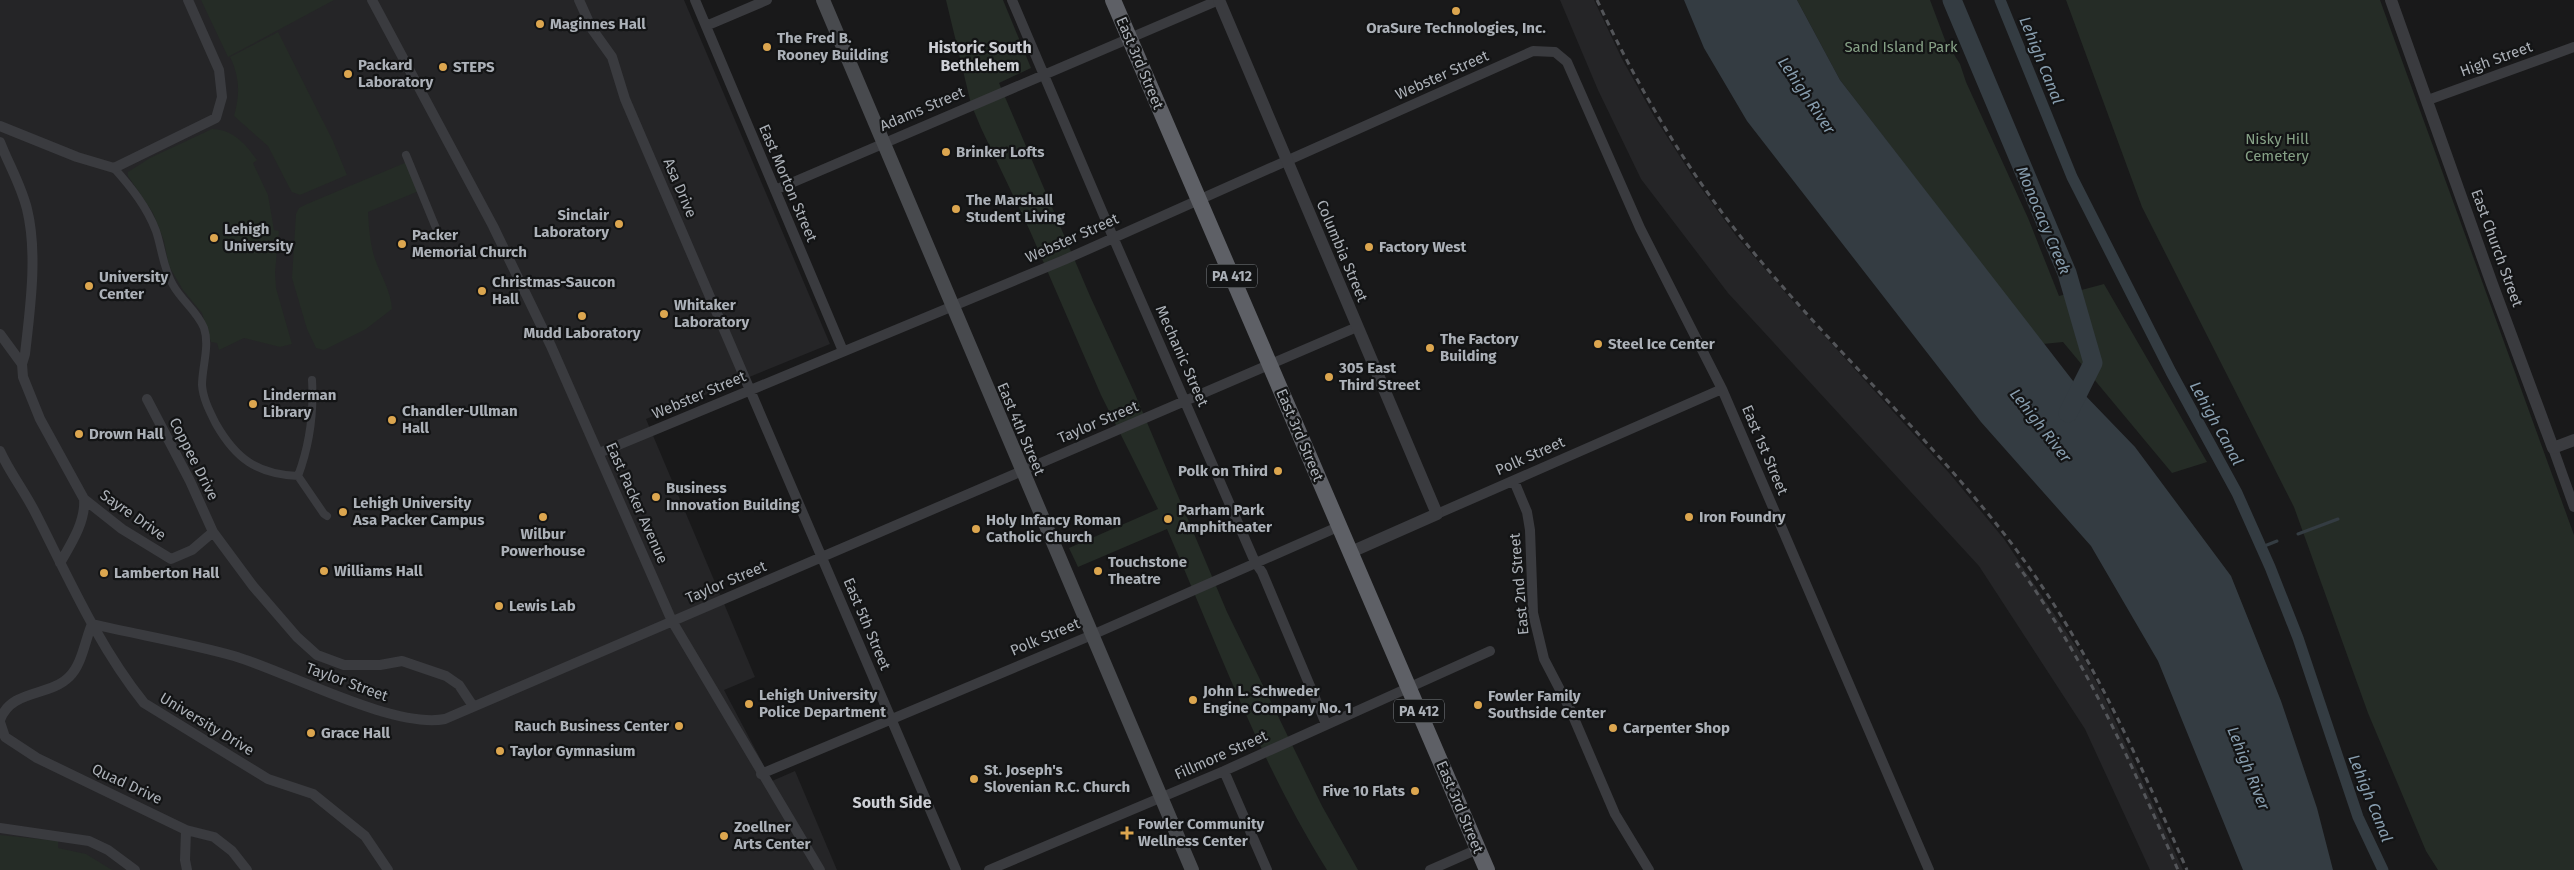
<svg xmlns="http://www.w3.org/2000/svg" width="2574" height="870" viewBox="0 0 2574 870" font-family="'Fira Sans',sans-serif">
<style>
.built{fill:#252527}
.green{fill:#252c26}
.water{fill:#343c42}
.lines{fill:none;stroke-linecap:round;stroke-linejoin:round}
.stream{stroke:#343c42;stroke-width:3}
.canal{stroke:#343c42;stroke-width:11}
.river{stroke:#343c42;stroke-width:19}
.pedestrian{stroke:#3a3b3f;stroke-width:8}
.minor{stroke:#3a3b3f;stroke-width:10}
.tertiary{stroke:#3a3b3f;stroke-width:12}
.secondary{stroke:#484a4e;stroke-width:14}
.trunk{stroke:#5e6066;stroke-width:16}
.rail{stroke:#535559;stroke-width:3;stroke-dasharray:6 5;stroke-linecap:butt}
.poi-dot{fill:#dca64f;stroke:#131415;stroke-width:2}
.labels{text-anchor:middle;stroke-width:4.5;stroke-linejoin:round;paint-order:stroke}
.shield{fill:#131415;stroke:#7e8287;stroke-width:1}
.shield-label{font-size:14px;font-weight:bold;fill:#acb1b8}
.poi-label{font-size:15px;font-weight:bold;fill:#acb1b8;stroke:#131415;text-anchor:start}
.park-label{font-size:15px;fill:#86a186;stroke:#131415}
.street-label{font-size:15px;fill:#acb1b8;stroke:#131415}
.neighbourhood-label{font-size:16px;font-weight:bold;fill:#cdcfd5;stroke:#131415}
.water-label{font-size:16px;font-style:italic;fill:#889eaf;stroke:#131415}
</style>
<rect width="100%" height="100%" fill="#19191a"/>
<path class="built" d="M0,0H684L830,344L646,419L755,677L724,690L772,781L795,771L837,870H0Z
M1560,0H1594L1622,59L1655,118L1695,180L1737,237L1790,298L1950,474L2004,539L2083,657L2104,697L2183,870H2150L2085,729L1979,566L1728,293L1641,179L1598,90Z"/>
<path class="green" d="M201,0H334L228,57Z
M946,0H1003L1031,68L999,83L1090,296L1135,394L1227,612L1322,806L1358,870H1327C1260,763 1217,644 1167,529L1078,567L1069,548L1158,509L1101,395L1030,231L981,128L971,104Z
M1797,0H1930L1945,40L1960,64L1966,82L2028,218L2059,296L2104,284L2207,462L2172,473L2063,342L2043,344L1840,80Z
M2066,0H2380L2574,535V870H2438L2426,851L2368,713L2294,507L2142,207Z
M278,32L333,141L347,175L300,195L292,192L289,187L268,146L234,116C240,94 240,78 230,57Z
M212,129C233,130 244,142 257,160L253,163L268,195L274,230L279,231L275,272L276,288L292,344L280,347L244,338L219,350L217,343L211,342L202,313L183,290L169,266L164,241L153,213L128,176V172L150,158Z
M407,162L419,191L368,212C369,228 370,244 375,259C381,276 391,291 392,309L366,329L324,350L316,348L307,329L292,278L296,214L299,208L307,204Z
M0,835L58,841V848L86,854L112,870H0Z"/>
<path class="water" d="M1684,0H1797L1840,80L2080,390L2135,447L2231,576L2281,701L2317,808L2333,870H2243L2158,661L2091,546L1981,422L1747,121L1704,48Z"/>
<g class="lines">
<path class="stream" d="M2298,534L2338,519
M2262,547L2277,541"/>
<path class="canal" d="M2000,0L2072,177L2171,372L2237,493L2270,567L2298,638L2358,817L2383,870"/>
<path class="river" d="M1952,0L2067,273L2093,363L2068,413"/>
<path class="pedestrian" d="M406,155L438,233
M114,168C131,187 147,207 156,231C162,249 163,268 173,285C182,301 197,311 204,328C210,346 202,367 202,385C203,399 210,412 216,424C236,459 257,474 298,476L324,514L327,516
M298,476C310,444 314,414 312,380"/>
<path class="minor" d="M372,0L493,226L551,346L672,621L820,870
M579,0L592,29L612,57L625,99L956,870
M695,0L843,351
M1012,0L1113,237L1255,562L1262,572L1326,724
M706,26L767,0
M2428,100L2574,47
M0,126L77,157L114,168L216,118L222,97L219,70L188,0
M0,142C9,165 21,185 27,209C38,254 30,309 25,354L22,364
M775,190L1219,0
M0,334L22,364L23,377L40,419L84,499L122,529L171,559L192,550L213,532
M147,399L190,481L213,532L253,586L297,637L317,655L344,665H380L402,661L446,676L459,685L473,706
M2553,448L2574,507
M0,451C10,473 25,492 36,514C69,579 99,647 144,703L268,779L313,794L365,836L388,870
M599,453L1064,260L1533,51L1555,52L1567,62L1640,228L1722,389L1929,870
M1514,481L1527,512L1530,530L1533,613L1544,659L1570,709L1615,814L1649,870
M1437,514L1722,389
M60,563C71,544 86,521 84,499
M92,624C139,635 188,643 234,656C288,672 393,729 445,719L1357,327
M0,720C11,689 49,697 69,677C82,665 85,640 92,624
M0,722L5,737L37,758L186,830L214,837L232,851L247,870
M1224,771L1267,870
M761,774L1092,635L1340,526
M0,828L89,841L108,850L135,870
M186,830L185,860L187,870
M989,870L1224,771L1490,651
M1430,870L1478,849"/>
<path class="tertiary" d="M1219,0L1437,514L1351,552
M2391,0L2492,284L2553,448L2574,440"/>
<path class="secondary" d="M823,0L1192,870"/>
<path class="trunk" d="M1113,0L1487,870"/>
<path class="rail" d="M1597,0C1634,79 1677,154 1730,223C1815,333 1920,426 2005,535C2086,639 2134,750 2187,870
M2016,563C2083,654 2133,767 2178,870"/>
</g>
<g class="poi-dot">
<circle cx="1456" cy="11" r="5"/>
<circle cx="540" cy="24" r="5"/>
<circle cx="767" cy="47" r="5"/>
<circle cx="443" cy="67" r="5"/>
<circle cx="348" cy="74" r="5"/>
<circle cx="946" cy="152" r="5"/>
<circle cx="956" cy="209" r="5"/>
<circle cx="619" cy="224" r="5"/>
<circle cx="214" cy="238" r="5"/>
<circle cx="402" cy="244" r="5"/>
<circle cx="1369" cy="247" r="5"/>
<circle cx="89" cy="286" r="5"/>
<circle cx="482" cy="291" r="5"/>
<circle cx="664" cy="314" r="5"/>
<circle cx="582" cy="316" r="5"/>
<circle cx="1598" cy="344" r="5"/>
<circle cx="1430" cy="348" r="5"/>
<circle cx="1329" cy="377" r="5"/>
<circle cx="253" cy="404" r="5"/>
<circle cx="392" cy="420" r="5"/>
<circle cx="79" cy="434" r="5"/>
<circle cx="1278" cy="471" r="5"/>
<circle cx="656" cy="497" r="5"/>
<circle cx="343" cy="512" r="5"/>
<circle cx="543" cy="517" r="5"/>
<circle cx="1689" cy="517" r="5"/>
<circle cx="1168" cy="519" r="5"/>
<circle cx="976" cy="529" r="5"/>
<circle cx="324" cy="571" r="5"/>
<circle cx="1098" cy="571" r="5"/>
<circle cx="104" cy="573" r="5"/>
<circle cx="499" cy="606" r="5"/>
<circle cx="1193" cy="700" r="5"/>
<circle cx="749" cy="704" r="5"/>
<circle cx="1478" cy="705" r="5"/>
<circle cx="679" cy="726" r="5"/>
<circle cx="1613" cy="728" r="5"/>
<circle cx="311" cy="733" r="5"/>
<circle cx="500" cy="751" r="5"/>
<circle cx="974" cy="779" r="5"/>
<circle cx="1415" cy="791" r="5"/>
<path d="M1124.5 825.5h5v5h5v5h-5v5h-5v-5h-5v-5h5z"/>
<circle cx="724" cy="836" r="5"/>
</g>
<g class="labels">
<g class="shield">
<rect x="1207" y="264.5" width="50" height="23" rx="4"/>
<rect x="1394" y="699.5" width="50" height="23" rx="4"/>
</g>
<g class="shield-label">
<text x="1232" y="281">PA 412</text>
<text x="1419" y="716">PA 412</text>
</g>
<g class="poi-label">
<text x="550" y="29">Maginnes Hall</text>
<text x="1456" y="33" text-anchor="middle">OraSure Technologies, Inc.</text>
<text x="777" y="43">The Fred B.<tspan x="777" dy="17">Rooney Building</tspan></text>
<text x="358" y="70">Packard<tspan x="358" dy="17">Laboratory</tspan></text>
<text x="453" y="72">STEPS</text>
<text x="956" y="157">Brinker Lofts</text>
<text x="966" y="205">The Marshall<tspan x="966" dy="17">Student Living</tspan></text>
<text x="609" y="220" text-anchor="end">Sinclair<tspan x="609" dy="17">Laboratory</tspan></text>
<text x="224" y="234">Lehigh<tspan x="224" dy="17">University</tspan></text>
<text x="412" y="240">Packer<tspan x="412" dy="17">Memorial Church</tspan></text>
<text x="1379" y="252">Factory West</text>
<text x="99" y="282">University<tspan x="99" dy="17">Center</tspan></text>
<text x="492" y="287">Christmas-Saucon<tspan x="492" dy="17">Hall</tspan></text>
<text x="674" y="310">Whitaker<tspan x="674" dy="17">Laboratory</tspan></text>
<text x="582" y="338" text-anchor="middle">Mudd Laboratory</text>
<text x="1440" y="344">The Factory<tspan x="1440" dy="17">Building</tspan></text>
<text x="1608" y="349">Steel Ice Center</text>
<text x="1339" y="373">305 East<tspan x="1339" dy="17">Third Street</tspan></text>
<text x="263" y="400">Linderman<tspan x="263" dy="17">Library</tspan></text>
<text x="402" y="416">Chandler-Ullman<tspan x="402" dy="17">Hall</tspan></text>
<text x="89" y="439">Drown Hall</text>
<text x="1268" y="476" text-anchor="end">Polk on Third</text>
<text x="666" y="493">Business<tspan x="666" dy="17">Innovation Building</tspan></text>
<text x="353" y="508">Lehigh University<tspan x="353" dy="17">Asa Packer Campus</tspan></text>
<text x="1178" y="515">Parham Park<tspan x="1178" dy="17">Amphitheater</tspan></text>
<text x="1699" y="522">Iron Foundry</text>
<text x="986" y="525">Holy Infancy Roman<tspan x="986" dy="17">Catholic Church</tspan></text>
<text x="543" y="539" text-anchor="middle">Wilbur<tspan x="543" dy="17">Powerhouse</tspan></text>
<text x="1108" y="567">Touchstone<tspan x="1108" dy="17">Theatre</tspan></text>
<text x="334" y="576">Williams Hall</text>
<text x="114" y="578">Lamberton Hall</text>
<text x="509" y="611">Lewis Lab</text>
<text x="1203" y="696">John L. Schweder<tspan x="1203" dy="17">Engine Company No. 1</tspan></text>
<text x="759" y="700">Lehigh University<tspan x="759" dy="17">Police Department</tspan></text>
<text x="1488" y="701">Fowler Family<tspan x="1488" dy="17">Southside Center</tspan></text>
<text x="669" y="731" text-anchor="end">Rauch Business Center</text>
<text x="1623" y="733">Carpenter Shop</text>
<text x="321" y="738">Grace Hall</text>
<text x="510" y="756">Taylor Gymnasium</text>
<text x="984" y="775">St. Joseph's<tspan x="984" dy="17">Slovenian R.C. Church</tspan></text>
<text x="1405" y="796" text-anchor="end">Five 10 Flats</text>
<text x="1138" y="829">Fowler Community<tspan x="1138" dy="17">Wellness Center</tspan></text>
<text x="734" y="832">Zoellner<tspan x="734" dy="17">Arts Center</tspan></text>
</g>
<g class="park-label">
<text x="1901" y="52">Sand Island Park</text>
<text x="2277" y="144">Nisky Hill<tspan x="2277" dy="17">Cemetery</tspan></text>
</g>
<g class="street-label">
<text transform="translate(2496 59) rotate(-20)" y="5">High Street</text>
<text transform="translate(1140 63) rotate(67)" y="5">East 3rd Street</text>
<text transform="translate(1442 75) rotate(-24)" y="5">Webster Street</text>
<text transform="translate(922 109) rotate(-23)" y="5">Adams Street</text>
<text transform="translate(788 183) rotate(67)" y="5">East Morton Street</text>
<text transform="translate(680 188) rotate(67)" y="5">Asa Drive</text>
<text transform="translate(1072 238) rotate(-24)" y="5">Webster Street</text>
<text transform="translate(2497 248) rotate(70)" y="5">East Church Street</text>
<text transform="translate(1342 251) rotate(67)" y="5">Columbia Street</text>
<text transform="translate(1182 356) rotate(66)" y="5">Mechanic Street</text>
<text transform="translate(699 395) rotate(-23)" y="5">Webster Street</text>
<text transform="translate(1098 422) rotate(-23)" y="5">Taylor Street</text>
<text transform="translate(1021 429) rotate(67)" y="5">East 4th Street</text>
<text transform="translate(1300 435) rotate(67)" y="5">East 3rd Street</text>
<text transform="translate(1765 450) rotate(67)" y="5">East 1st Street</text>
<text transform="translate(1530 456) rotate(-24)" y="5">Polk Street</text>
<text transform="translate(194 459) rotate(63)" y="5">Coppee Drive</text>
<text transform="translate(637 503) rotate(66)" y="5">East Packer Avenue</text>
<text transform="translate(133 515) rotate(35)" y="5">Sayre Drive</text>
<text transform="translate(726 582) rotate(-23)" y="5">Taylor Street</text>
<text transform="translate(1519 584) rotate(-95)" y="5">East 2nd Street</text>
<text transform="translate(867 624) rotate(67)" y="5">East 5th Street</text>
<text transform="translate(1045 637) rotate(-23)" y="5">Polk Street</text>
<text transform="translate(347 682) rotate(20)" y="5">Taylor Street</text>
<text transform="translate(207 724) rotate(31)" y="5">University Drive</text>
<text transform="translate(1221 755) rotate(-24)" y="5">Fillmore Street</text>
<text transform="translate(127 784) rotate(25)" y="5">Quad Drive</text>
<text transform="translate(1460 807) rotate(67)" y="5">East 3rd Street</text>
</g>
<g class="neighbourhood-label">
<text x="980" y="53">Historic South<tspan x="980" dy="18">Bethlehem</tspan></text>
<text x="892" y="808">South Side</text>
</g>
<g class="water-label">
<text transform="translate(2042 60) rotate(68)" y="6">Lehigh Canal</text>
<text transform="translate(1807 95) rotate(56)" y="6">Lehigh River</text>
<text transform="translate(2044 220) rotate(67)" y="6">Monocacy Creek</text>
<text transform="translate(2217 423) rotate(61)" y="6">Lehigh Canal</text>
<text transform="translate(2041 425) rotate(52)" y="6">Lehigh River</text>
<text transform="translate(2249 768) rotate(68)" y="6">Lehigh River</text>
<text transform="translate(2371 798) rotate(68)" y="6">Lehigh Canal</text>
</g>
</g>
</svg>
